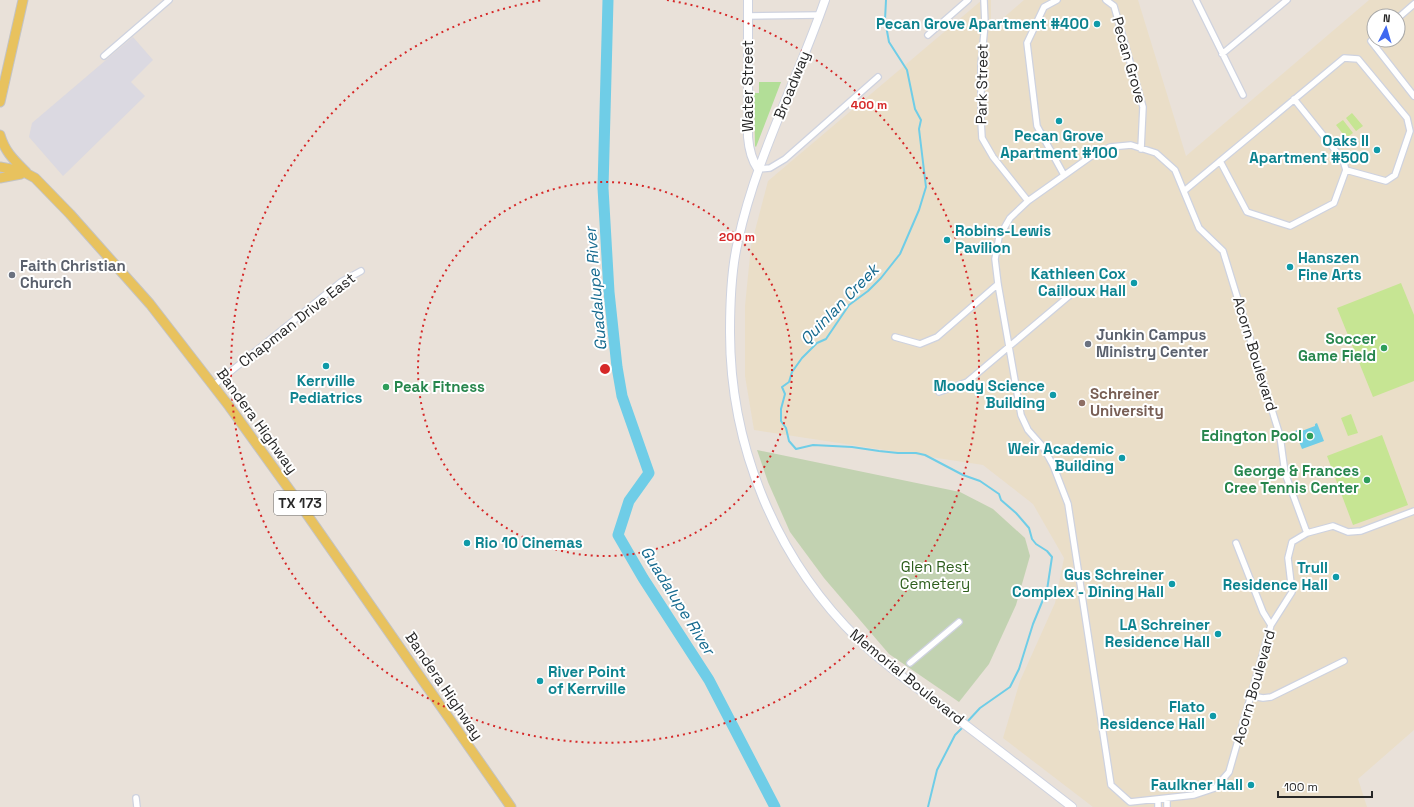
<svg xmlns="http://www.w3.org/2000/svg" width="1414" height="807" viewBox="0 0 1414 807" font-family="'Space Grotesk',sans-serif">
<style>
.industrial{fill:#dbd9e1}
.education{fill:#eadec8;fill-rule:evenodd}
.green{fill:#b2de97}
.cemetery{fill:#c2d2b1}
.pitch{fill:#c6e593}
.water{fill:#6fcde7}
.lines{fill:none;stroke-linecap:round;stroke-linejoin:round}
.stream{stroke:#6fcde7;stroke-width:2}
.river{stroke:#6fcde7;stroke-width:11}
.street-casing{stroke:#ced2df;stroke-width:8}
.secondary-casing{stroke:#ced2df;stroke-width:10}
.primary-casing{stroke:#c3c3c3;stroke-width:11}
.street{stroke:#fff;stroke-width:5.5}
.secondary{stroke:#fff;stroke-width:8}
.primary{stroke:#e8c25e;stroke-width:9}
.ring{fill:none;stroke:#d62828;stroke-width:2;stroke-dasharray:2 4}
.culture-dot{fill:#0f9aa8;stroke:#fff;stroke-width:1.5}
.worship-dot{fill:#6b7280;stroke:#fff;stroke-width:1.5}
.leisure-dot{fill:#2e9e5b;stroke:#fff;stroke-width:1.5}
.education-dot{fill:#8d6e63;stroke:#fff;stroke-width:1.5}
.labels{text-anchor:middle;stroke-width:4;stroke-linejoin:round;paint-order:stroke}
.shield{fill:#fff;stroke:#686868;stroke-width:1}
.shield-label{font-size:14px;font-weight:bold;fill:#272727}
.culture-label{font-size:15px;font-weight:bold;fill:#0d838f;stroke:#fff;text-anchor:end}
.street-label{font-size:15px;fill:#272727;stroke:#fff}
.worship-label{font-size:15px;font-weight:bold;fill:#5b616d;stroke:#fff;text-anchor:start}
.leisure-label{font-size:15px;font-weight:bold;fill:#27864d;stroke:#fff;text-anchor:end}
.education-label{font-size:15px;font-weight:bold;fill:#785e54;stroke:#fff;text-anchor:start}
.park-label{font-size:15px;fill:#2d5e1c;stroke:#fff}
.water-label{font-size:16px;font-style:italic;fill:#14698e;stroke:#fff}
.centre{fill:#d62828;stroke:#fff;stroke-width:2}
.ring-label{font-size:12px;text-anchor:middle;font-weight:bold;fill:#d62828;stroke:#fff;stroke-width:4;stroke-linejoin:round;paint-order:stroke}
</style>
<rect width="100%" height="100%" fill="#e9e1d9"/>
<path class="industrial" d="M133,37L153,60L131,82L145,96L63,176L29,137L32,123Z"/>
<path class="education" d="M982,0H991V26L995,25L1024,0H1138L1186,156L1369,0H1414V730L1358,779L1367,807H1093L1003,738L1020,681L1055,603L1064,558L1033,504L983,465L754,430L745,376V306L751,246L768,181ZM1374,16H1398V40H1374Z"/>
<path class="green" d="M759,82H781L756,147L755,146L754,93H759Z"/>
<path class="cemetery" d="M757,450L960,492L993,509L1025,538L1030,556L1016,605L989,664L959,702L889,654L824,578L790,532L768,482Z"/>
<path class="pitch" d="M1352,113L1363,126L1356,131L1346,118Z
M1343,120L1353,133L1346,138L1336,125Z
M1401,283L1414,315V381L1373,397L1337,308Z
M1351,414L1358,433L1348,436L1341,418Z
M1382,435L1408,505L1353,525L1327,456Z"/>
<path class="water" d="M1317,423L1324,441L1302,449L1295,431L1298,430L1299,432L1315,426V424Z"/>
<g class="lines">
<path class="stream" d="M886,0L885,20L889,42L907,70L915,109L921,120L919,129L926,187L919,210L900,254L881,278L868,291L849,305L826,339L817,343L802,358L792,372L789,382L782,387L785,394L781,409V421L786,428L789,441L796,449L813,445L852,447L879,451L898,453H916L925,455L963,475L980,481L999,494L1001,500L1016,513L1029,528L1032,539L1036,544L1047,551L1052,557L1047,590L1033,624L1019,669L1010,687L980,708L967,722
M928,807L937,770L955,735L964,726"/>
<path class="river" d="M608,0L603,188L609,292L617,367L622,396L649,473L629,501L618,535L643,578L709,680L775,807"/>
<defs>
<path id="street" d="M984,0L985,24L981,64V121L982,138L993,157L1028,201
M1057,0L1044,7L1027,43L1037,126L1064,175
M1106,0L1114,6L1143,107L1141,149
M1196,0L1243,95
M748,16L820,15
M1398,18L1414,4
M928,35L968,0
M1374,38L1371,41L1414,96
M1222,54L1287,0
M104,56L169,0
M1294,99L1343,160L1346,170
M1131,145L1156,153L1175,170L1199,228L1223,251L1280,436L1285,473L1307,533L1292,542L1288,558L1292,592L1271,625L1229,772L1215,788L1194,795L1130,802L1111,785L1068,504L1053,465L1043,447L1028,430L1021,415L998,284L995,259L999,237L1010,218L1028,201L1090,157L1110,147Z
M758,169L770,168L785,159L878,77
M1184,191L1344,58L1358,59L1407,118L1410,131L1395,175L1386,181L1346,170L1334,203L1290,226L1247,212L1220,161
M895,337L920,344L937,337L998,284
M214,385L341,282L361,271
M939,392L967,382L1069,296
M1307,533L1333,526L1348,532L1361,531L1414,511
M1236,543L1263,612L1271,625
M910,663L959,622
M1252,696L1263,698L1271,697L1344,661
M136,798L137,807
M1167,798V807
M1158,799V807"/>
<path id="secondary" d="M748,0V137C749,149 751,159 758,169
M825,0C797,81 756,157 738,241C731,270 730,302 730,332C730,447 776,559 859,640C882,663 909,681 934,701C980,736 1026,771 1072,807"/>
<path id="primary" d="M0,102L23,0
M0,135C5,152 14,160 26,172
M0,167L22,171L35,178L70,214L150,304L229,406L299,503L511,807
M0,178L21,174"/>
</defs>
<use href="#street" class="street-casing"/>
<use href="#secondary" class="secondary-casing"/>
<use href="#primary" class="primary-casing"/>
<use href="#street" class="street"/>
<use href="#secondary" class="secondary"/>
<use href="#primary" class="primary"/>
</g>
<g class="ring">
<circle cx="605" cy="369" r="187"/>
<path d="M667 0A374 374 0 1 1 543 0"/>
</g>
<g class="culture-dot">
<circle cx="1097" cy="24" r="4"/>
<circle cx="1059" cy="121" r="4"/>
<circle cx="1377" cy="150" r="4"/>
<circle cx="947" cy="240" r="4"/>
<circle cx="1290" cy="267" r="4"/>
<circle cx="1134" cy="283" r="4"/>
<circle cx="326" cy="366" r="4"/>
<circle cx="1053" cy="395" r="4"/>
<circle cx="1122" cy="458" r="4"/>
<circle cx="467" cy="543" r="4"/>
<circle cx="1336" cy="577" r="4"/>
<circle cx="1172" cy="584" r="4"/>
<circle cx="1218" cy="634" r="4"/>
<circle cx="540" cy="681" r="4"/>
<circle cx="1213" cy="716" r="4"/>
<circle cx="1251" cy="785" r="4"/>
</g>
<g class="worship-dot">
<circle cx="12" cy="275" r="4"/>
<circle cx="1088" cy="344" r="4"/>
</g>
<g class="leisure-dot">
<circle cx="1384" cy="348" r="4"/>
<circle cx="386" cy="387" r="4"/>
<circle cx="1310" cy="436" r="4"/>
<circle cx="1367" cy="480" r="4"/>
</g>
<circle class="education-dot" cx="1082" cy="403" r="4"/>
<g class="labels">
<rect class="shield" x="274" y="491" width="52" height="24" rx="3"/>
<g class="shield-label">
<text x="300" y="508">TX 173</text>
</g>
<g class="culture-label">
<text x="1089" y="29">Pecan Grove Apartment #400</text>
<text x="1059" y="141" text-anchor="middle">Pecan Grove<tspan x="1059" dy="17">Apartment #100</tspan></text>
<text x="1369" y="146">Oaks II<tspan x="1369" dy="17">Apartment #500</tspan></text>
<text x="955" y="236" text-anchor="start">Robins-Lewis<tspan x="955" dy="17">Pavilion</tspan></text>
<text x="1298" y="263" text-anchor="start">Hanszen<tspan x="1298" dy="17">Fine Arts</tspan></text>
<text x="1126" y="279">Kathleen Cox<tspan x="1126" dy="17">Cailloux Hall</tspan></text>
<text x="326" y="386" text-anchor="middle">Kerrville<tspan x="326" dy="17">Pediatrics</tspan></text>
<text x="1045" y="391">Moody Science<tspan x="1045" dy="17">Building</tspan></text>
<text x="1114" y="454">Weir Academic<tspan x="1114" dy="17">Building</tspan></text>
<text x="475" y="548" text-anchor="start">Rio 10 Cinemas</text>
<text x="1328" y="573">Trull<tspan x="1328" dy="17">Residence Hall</tspan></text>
<text x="1164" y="580">Gus Schreiner<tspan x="1164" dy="17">Complex - Dining Hall</tspan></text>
<text x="1210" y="630">LA Schreiner<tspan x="1210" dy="17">Residence Hall</tspan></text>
<text x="548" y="677" text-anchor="start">River Point<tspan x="548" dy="17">of Kerrville</tspan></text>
<text x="1205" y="712">Flato<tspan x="1205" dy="17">Residence Hall</tspan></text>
<text x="1243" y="790">Faulkner Hall</text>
</g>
<g class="street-label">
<text transform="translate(1129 60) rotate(74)" y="5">Pecan Grove</text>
<text transform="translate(982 84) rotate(-89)" y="5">Park Street</text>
<text transform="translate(792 85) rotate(-68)" y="5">Broadway</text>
<text transform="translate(748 86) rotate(-90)" y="5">Water Street</text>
<text transform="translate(297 320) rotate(-38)" y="5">Chapman Drive East</text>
<text transform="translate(1255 354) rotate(73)" y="5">Acorn Boulevard</text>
<text transform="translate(257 421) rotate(54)" y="5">Bandera Highway</text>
<text transform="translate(907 677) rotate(39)" y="5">Memorial Boulevard</text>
<text transform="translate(444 686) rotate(56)" y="5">Bandera Highway</text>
<text transform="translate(1254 687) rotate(-74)" y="5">Acorn Boulevard</text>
</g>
<g class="worship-label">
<text x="20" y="271">Faith Christian<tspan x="20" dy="17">Church</tspan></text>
<text x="1096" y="340">Junkin Campus<tspan x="1096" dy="17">Ministry Center</tspan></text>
</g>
<g class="leisure-label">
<text x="1376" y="344">Soccer<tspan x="1376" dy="17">Game Field</tspan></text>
<text x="394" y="392" text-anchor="start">Peak Fitness</text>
<text x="1302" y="441">Edington Pool</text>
<text x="1359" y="476">George &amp; Frances<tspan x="1359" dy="17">Cree Tennis Center</tspan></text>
</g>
<g class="education-label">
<text x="1090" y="399">Schreiner<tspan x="1090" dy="17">University</tspan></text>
</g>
<g class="park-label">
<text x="935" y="572">Glen Rest<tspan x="935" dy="17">Cemetery</tspan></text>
</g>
<g class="water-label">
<text transform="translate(595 289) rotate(-95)" y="6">Guadalupe River</text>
<text transform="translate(839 304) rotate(-46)" y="6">Quinlan Creek</text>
<text transform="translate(678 600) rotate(58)" y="6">Guadalupe River</text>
</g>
</g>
<circle cx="605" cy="369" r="6" class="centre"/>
<g class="ring-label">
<text x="869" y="109">400 m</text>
<text x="737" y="241">200 m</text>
</g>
<g transform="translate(1386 28) rotate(5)"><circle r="19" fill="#ffffff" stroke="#a9a9a9"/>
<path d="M0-3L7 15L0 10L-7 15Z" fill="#3f68f0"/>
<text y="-6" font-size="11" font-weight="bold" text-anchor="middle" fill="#272727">N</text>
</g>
<path d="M1278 791v6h94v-6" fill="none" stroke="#272727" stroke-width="2"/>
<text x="1284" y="791" font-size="12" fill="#272727" stroke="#ffffff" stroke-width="3" paint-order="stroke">100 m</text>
</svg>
